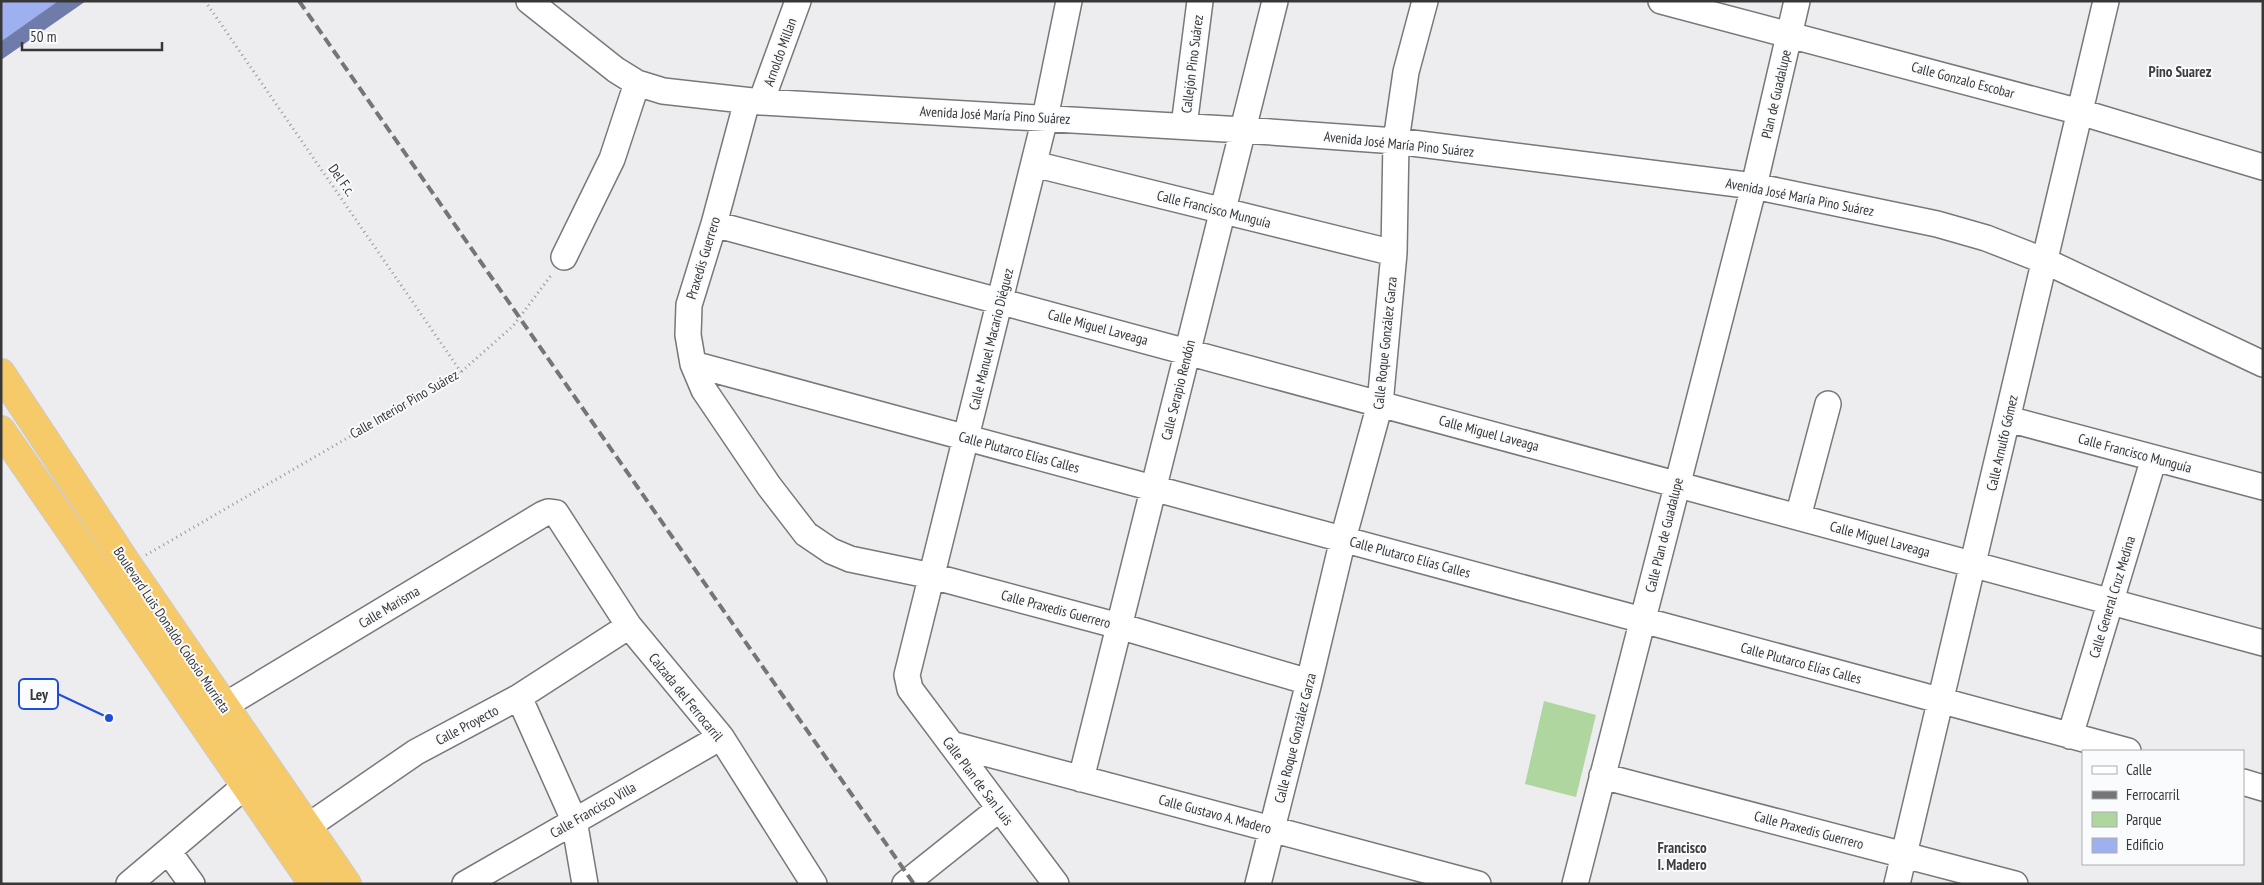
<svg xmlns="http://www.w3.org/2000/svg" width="2264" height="885" viewBox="0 0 2264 885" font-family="'PT Sans Narrow',sans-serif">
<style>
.green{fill:#b0d69f}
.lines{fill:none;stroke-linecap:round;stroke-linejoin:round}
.minor-casing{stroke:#77787a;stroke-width:28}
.highway-casing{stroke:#cbcbcb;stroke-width:30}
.path{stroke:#989899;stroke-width:3;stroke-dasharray:1 4;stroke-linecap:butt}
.minor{stroke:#fff;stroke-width:25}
.highway{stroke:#f7ca69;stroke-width:28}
.rail{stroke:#757576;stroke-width:4;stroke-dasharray:10 5;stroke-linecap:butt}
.shaded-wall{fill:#6f7ba9}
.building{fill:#9fb0f1;stroke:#6f7ba9}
.labels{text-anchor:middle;stroke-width:4;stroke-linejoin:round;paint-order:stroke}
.street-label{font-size:14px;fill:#373738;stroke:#fafbfd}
.neighbourhood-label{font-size:15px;font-weight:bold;fill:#3e3e40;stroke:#fafbfd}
.leader{fill:none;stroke:#1d4ed8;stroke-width:2}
.callout-dot{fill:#1d4ed8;stroke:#fafbfd;stroke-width:2}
.callout{fill:#fafbfd;stroke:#1d4ed8;stroke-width:2}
.callout-label{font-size:15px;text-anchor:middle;font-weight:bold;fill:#373738}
</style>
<rect width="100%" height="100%" fill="#ededef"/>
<path class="green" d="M1544,701L1596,715L1576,797L1525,784Z"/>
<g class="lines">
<defs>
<path id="minor" d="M529,1L616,70L637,83L663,91L761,102L1243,130L1396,141L1754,186L1937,224L1986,238L2045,261L2263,364
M1661,1L2080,112L2263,167
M747,101L714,224L689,305L688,335L693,364L704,390L769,486L806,534L831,551L850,559L932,576L1119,626L1309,682
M761,102L798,1
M1184,126L1200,1
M1034,164L1394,253
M714,224L2263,643
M564,257L612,159L637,83
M693,364L2128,751
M2008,419L2263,487
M1798,517L1828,404
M519,697L574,820L585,884
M224,706L543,514L548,512L556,513L629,626L721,737L814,884
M2070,736L2154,458
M951,744L1478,884
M1602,776L2015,884
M1081,779L1275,1
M2243,782L2263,788
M307,827L416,752L519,697L629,626
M168,851L192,884
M129,884L245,786
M465,884L721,737
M905,884L999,809
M1056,884L910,689L907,675L1045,118L1069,1
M1258,884L1309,682L1343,539L1380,404L1394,253L1396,141L1406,72L1425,1
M1575,884L1754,186L1797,1
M1897,884L2106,1"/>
<path id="highway" d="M1,373L128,565L347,884
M1,430L313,884"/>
</defs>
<use href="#minor" class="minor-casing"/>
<use href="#highway" class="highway-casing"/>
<path class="path" d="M205,1L461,372
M146,555L461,372L513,326L552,274"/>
<use href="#minor" class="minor"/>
<use href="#highway" class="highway"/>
<path class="rail" d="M299,1L914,884"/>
</g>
<path class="shaded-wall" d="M59,1H86L1,60V42Z"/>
<path class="building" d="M1,1H59L1,42Z"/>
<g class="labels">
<g class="street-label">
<text transform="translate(780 52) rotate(-70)" y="5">Arnoldo Millan</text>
<text transform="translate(1192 64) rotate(-83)" y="5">Callejón Pino Suárez</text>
<text transform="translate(1963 80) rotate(15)" y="5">Calle Gonzalo Escobar</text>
<text transform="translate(1776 94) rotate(-77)" y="5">Plan de Guadalupe</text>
<text transform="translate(995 115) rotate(3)" y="5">Avenida José María Pino Suárez</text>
<text transform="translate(1399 144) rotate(6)" y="5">Avenida José María Pino Suárez</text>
<text transform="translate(342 180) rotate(55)" y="5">Del F.c.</text>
<text transform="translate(1800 197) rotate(11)" y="5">Avenida José María Pino Suárez</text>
<text transform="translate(1214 209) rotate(14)" y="5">Calle Francisco Munguía</text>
<text transform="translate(703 258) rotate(-73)" y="5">Praxedis Guerrero</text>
<text transform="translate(1098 327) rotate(15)" y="5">Calle Miguel Laveaga</text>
<text transform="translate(991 339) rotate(-76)" y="5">Calle Manuel Macario Diéguez</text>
<text transform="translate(1385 343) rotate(-84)" y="5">Calle Roque González Garza</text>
<text transform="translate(1178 390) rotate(-76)" y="5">Calle Serapio Rendón</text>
<text transform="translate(404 404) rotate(-30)" y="5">Calle Interior Pino Suárez</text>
<text transform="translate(1489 433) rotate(15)" y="5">Calle Miguel Laveaga</text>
<text transform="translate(2002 443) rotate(-77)" y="5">Calle Arnulfo Gómez</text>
<text transform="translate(1019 452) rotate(15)" y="5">Calle Plutarco Elías Calles</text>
<text transform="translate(2135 453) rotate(15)" y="5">Calle Francisco Munguía</text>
<text transform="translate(1664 535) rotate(-76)" y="5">Calle Plan de Guadalupe</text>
<text transform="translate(1880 539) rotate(15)" y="5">Calle Miguel Laveaga</text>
<text transform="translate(1410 557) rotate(15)" y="5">Calle Plutarco Elías Calles</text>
<text transform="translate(2112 597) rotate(-73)" y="5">Calle General Cruz Medina</text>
<text transform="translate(389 607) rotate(-31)" y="5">Calle Marisma</text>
<text transform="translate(1056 609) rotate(15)" y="5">Calle Praxedis Guerrero</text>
<text transform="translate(172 630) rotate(56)" y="5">Boulevard Luis Donaldo Colosio Murrieta</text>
<text transform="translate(1801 663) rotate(15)" y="5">Calle Plutarco Elías Calles</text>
<text transform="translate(686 697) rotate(51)" y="5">Calzada del Ferrocarril</text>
<text transform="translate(467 725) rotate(-28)" y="5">Calle Proyecto</text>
<text transform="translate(1295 738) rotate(-76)" y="5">Calle Roque González Garza</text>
<text transform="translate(978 781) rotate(53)" y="5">Calle Plan de San Luis</text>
<text transform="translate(593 810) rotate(-30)" y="5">Calle Francisco Villa</text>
<text transform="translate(1215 814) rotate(15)" y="5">Calle Gustavo A. Madero</text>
<text transform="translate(1809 830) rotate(15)" y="5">Calle Praxedis Guerrero</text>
</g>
<g class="neighbourhood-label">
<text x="2180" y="77">Pino Suarez</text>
<text x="1682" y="853">Francisco<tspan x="1682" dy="17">I. Madero</tspan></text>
</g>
</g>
<path class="leader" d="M109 718L58 694"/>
<circle class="callout-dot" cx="109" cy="718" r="5"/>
<rect class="callout" x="19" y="679" width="39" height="30" rx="5"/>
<g class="callout-label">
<text x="39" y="700">Ley</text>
</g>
<rect width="2264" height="885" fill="none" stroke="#373738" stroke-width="5"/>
<rect x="2082" y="750" width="162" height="115" fill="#fafbfd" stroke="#acadae"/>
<rect x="2092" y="766" width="25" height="8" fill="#ffffff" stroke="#acadae"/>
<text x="2126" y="775" font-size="15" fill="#373738">Calle</text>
<rect x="2092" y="791" width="25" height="8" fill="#757576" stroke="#acadae"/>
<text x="2126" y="800" font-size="15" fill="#373738">Ferrocarril</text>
<rect x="2092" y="812" width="25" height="15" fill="#b0d69f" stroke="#acadae"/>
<text x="2126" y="825" font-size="15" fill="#373738">Parque</text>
<rect x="2092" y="838" width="25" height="15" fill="#9fb0f1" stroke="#acadae"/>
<text x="2126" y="850" font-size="15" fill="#373738">Edificio</text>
<path d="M22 42v8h140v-8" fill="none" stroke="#373738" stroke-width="2.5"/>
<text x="30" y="42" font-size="15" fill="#373738" stroke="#fafbfd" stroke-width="4" paint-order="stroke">50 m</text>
</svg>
